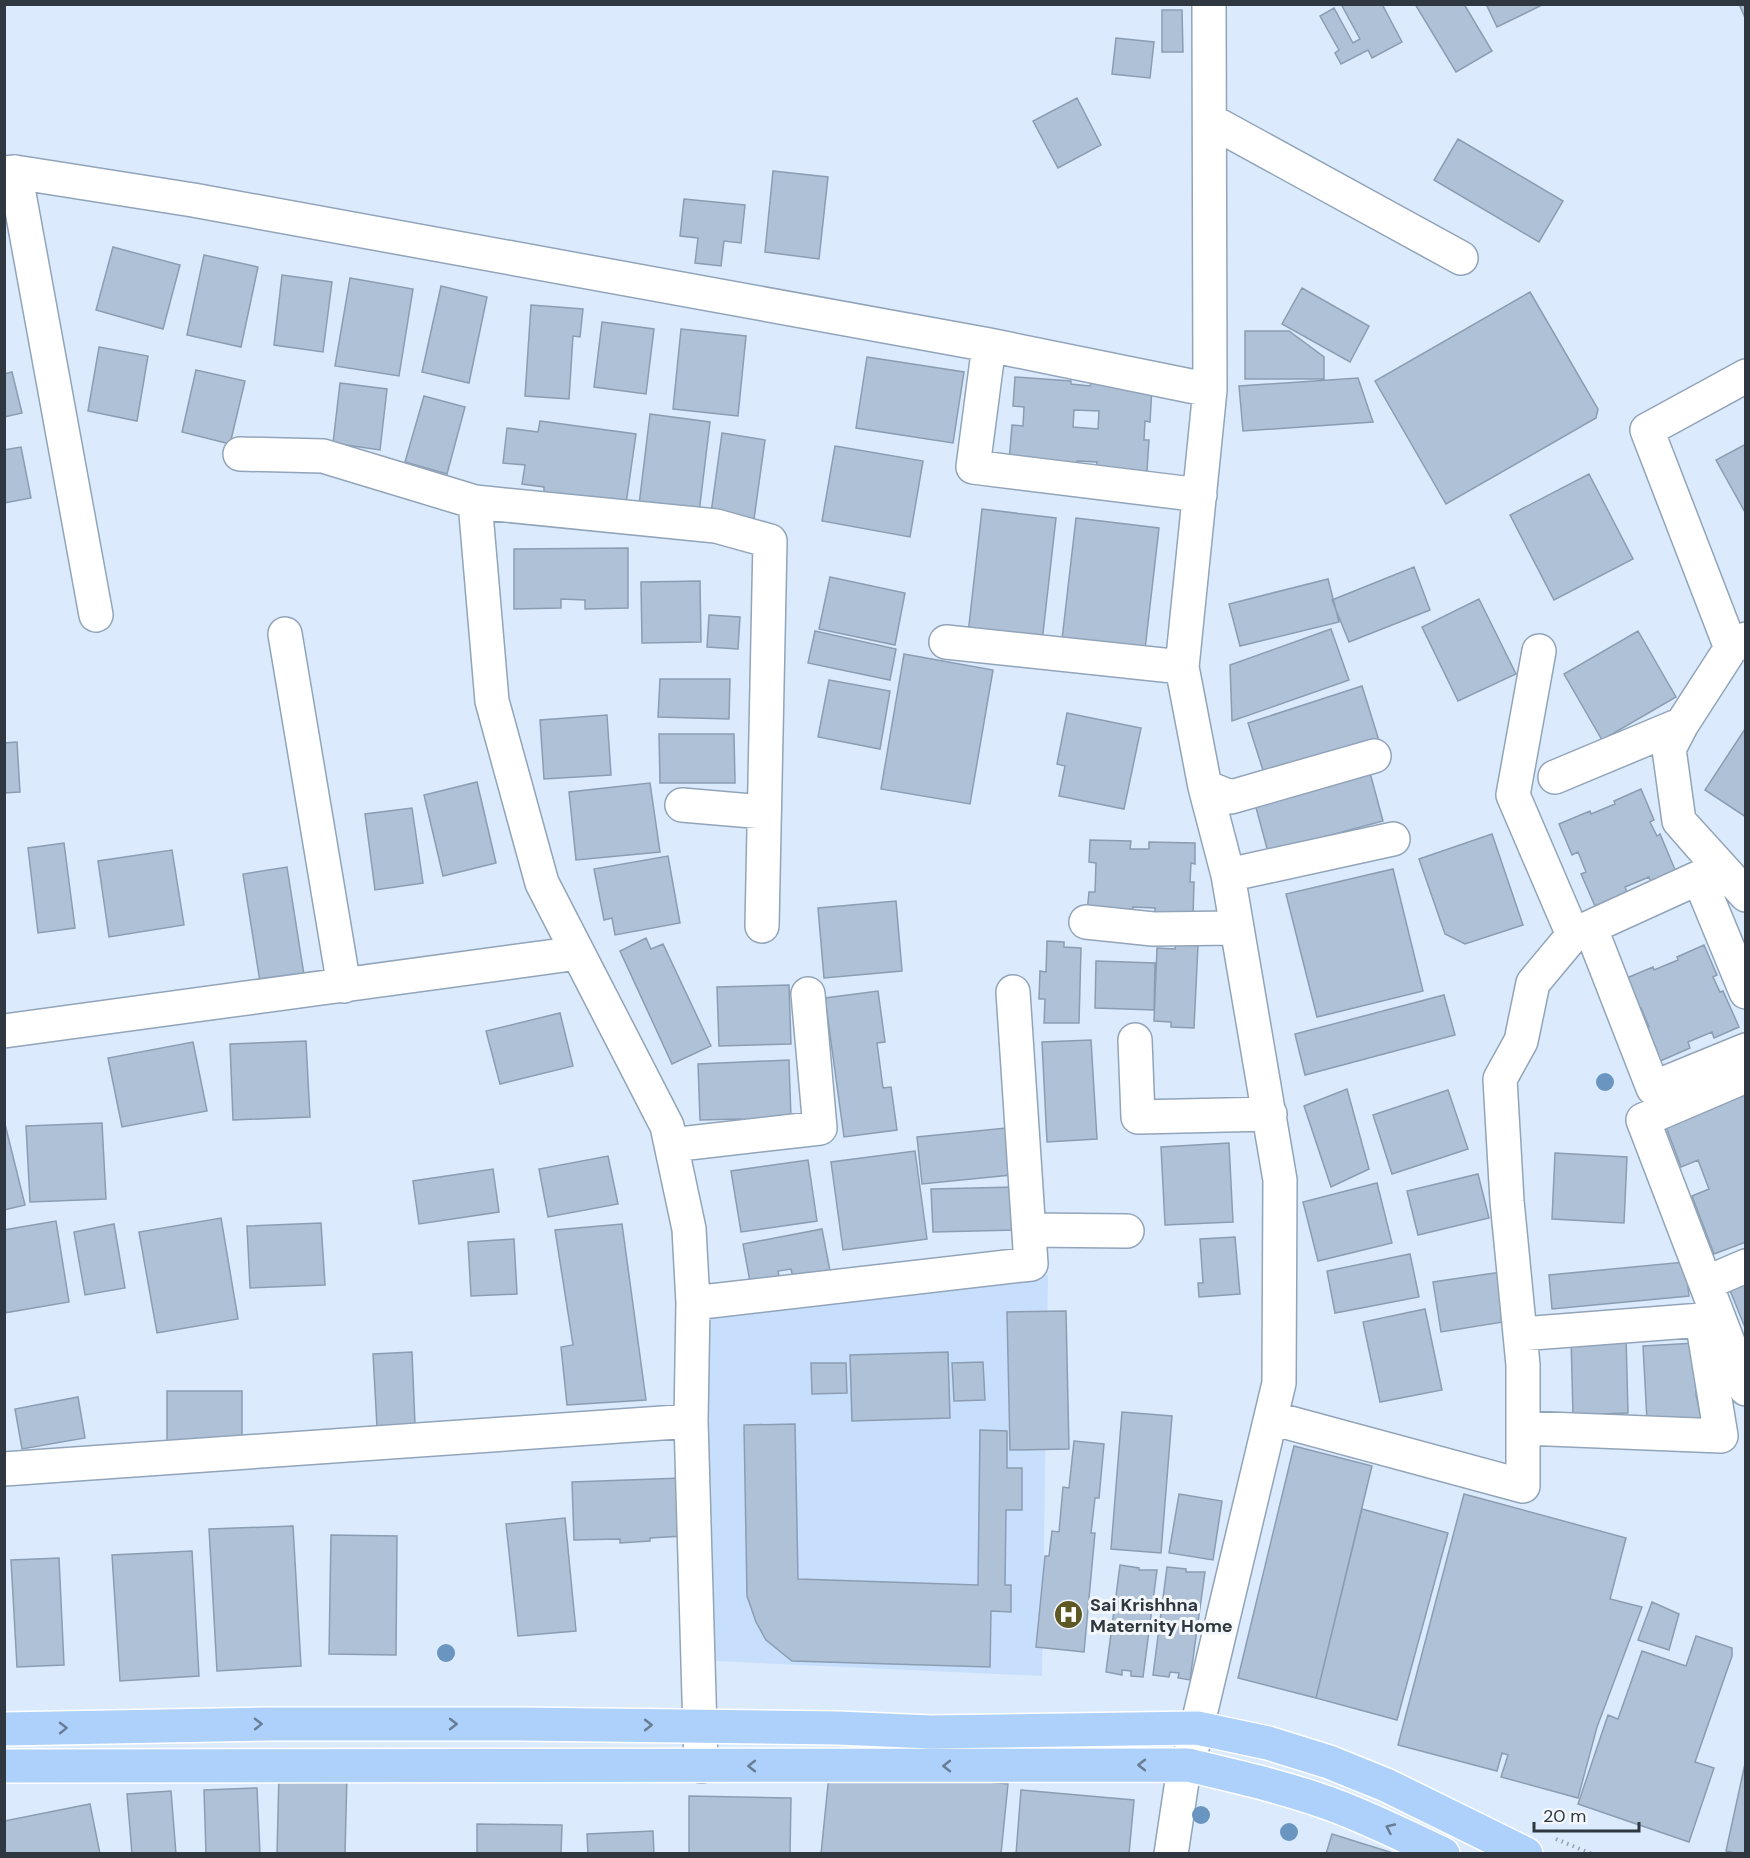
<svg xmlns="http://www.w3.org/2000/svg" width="1750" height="1858" viewBox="0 0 1750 1858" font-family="'DM Sans',sans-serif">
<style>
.built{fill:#c7dffc}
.building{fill:#aec1d7;stroke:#8b9db2;stroke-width:1.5;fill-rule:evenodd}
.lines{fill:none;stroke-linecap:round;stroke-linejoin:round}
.minor-casing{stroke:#92a4b9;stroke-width:36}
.major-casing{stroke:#fff;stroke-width:36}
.path{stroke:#94a0af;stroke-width:4;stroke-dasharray:1.5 4.5;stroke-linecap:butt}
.minor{stroke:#fff;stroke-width:33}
.major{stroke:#add1fb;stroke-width:33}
.tree{fill:#6995c0}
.oneway{stroke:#687c94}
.labels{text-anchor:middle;stroke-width:6;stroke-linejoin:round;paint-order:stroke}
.poi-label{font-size:18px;font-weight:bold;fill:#2f3740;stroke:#f3f7fb;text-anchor:start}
</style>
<rect width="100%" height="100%" fill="#dbebfd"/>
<path class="built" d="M1048,1275L1042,1676L715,1661L699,1308Z"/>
<path class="building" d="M1341,4H1382L1402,42L1372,58L1368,50L1341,64L1335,53L1339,50L1320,16L1334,8L1353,43L1360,39Z
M1415,4H1464L1492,51L1456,72Z
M1486,4H1542V5L1497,27Z
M1739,4H1746V20Z
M1162,10H1182L1183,52H1162Z
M1116,38L1154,42L1150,78L1112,74Z
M1077,98L1101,145L1058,168L1033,121Z
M1458,139L1563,201L1539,242L1434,180Z
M773,171L828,177L819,259L765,252Z
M684,199L745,205L741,243L724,241L721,266L695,263L698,238L680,236Z
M113,247L180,265L163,329L96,310Z
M204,255L258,267L241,347L187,335Z
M282,275L332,282L323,352L274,345Z
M350,278L413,289L399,376L335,366Z
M441,286L487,297L469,383L422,372Z
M1302,288L1369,326L1350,362L1282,324Z
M1530,292L1598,409L1596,418L1446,504L1375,381Z
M531,305L583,309L580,337L573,336L569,399L525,396Z
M602,322L654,329L646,394L594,387Z
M681,329L746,336L738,416L673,409Z
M1245,331H1289L1324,357V379H1245Z
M99,347L148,356L137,421L88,411Z
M867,357L964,372L953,443L856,428Z
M196,370L245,381L230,444L182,432Z
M12,372L22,413L4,417V374Z
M1015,377L1071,381V384L1090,386L1091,382L1152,387L1150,422L1145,421L1144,440H1149L1147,471L1096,468L1097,462L1077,461V466L1009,462L1012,425L1023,426L1024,407L1013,406ZM1074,410L1099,411L1098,429L1073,427Z
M1358,378L1373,422L1243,431L1239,386Z
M340,383L387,389L380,450L333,443Z
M424,396L465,407L447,474L405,462Z
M650,414L710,422L699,513L639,505Z
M540,421L636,434L626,504L544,493V487L522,484L525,465L503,463L507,428L538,432Z
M722,433L765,440L754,519L711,513Z
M1746,444V514L1716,460Z
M835,446L923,461L910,537L822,521Z
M21,447L31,498L4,503V450Z
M1589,474L1633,559L1554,600L1510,515Z
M982,509L1056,518L1042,642L968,634Z
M1076,518L1159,528L1144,658L1061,648Z
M628,548V608L585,609V600L561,599V608L514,609V549Z
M1414,567L1430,610L1349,642L1332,600Z
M830,577L905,593L895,645L819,629Z
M1328,579L1339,622L1240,646L1229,604Z
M700,581L701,642L642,643L641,582Z
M1479,599L1516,674L1458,701L1422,627Z
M709,615L740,617L738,649L707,647Z
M1331,629L1349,680L1232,721L1230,665Z
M815,631L896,649L890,680L808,663Z
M1638,631L1676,697L1602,740L1564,674Z
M904,654L993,670L970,804L881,789Z
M660,679H730L729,719L658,717Z
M829,680L890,691L880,749L818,737Z
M1362,686L1381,747L1267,783L1248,723Z
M1067,713L1141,728L1124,809L1059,796L1065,766L1057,764Z
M607,715L611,775L544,779L540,720Z
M1745,729L1746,730V817L1705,790Z
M659,734H734L735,783H660Z
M17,742L20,792L4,793V743Z
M1369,769L1383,821L1268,852L1254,800Z
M477,782L496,863L443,876L424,795Z
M650,783L660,852L576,860L569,792Z
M1641,789L1654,820L1650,822L1657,836L1660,834L1676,872L1651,882L1649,877L1625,887L1627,892L1595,906L1581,874L1586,872L1578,852L1572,855L1559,824L1590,811L1591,814L1615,804L1614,801Z
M412,808L423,883L375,890L365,814Z
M1492,834L1523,925L1465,944L1445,934L1419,859Z
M1090,840L1131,841L1130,849H1149V842L1195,843V864L1191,863L1190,882H1194L1193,917H1155V908L1133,907L1132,916L1086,922L1089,892H1095L1096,863L1089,862Z
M64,843L75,928L38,933L28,848Z
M172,850L184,925L109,937L98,861Z
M668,856L680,923L615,935L612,918L604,920L594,869Z
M287,867L304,975L260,982L243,874Z
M1393,869L1423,991L1317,1017L1286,894Z
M896,901L902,971L824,978L818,908Z
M646,938L651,949L663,944L711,1046L672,1064L620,951Z
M1047,941L1064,942V947L1081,948L1079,1023H1044L1045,999H1039L1040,971L1046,972Z
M1176,943L1198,945L1194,1028L1171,1027V1022L1154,1021L1157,948L1175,949Z
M1704,945L1717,975L1713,977L1720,992L1723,991L1739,1027L1714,1038L1712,1032L1688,1042L1690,1048L1658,1062L1644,1030L1649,1027L1641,1008L1635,1010L1622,980L1653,967L1654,970L1678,960L1677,957Z
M1096,961L1155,963L1154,1010L1095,1008Z
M789,985L791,1044L719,1046L717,987Z
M878,991L885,1042L877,1043L883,1088L891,1087L897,1130L844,1137L825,998Z
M1444,995L1455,1035L1305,1075L1295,1034Z
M560,1013L573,1066L500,1084L486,1031Z
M1091,1040L1097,1139L1047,1142L1042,1042Z
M306,1041L310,1117L233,1120L230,1044Z
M193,1042L207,1111L122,1127L108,1058Z
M789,1060L791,1118L741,1124V1119L700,1120L698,1064Z
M1746,1087V1242L1714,1254L1692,1196L1709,1189L1698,1160L1681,1167L1663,1119Z
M1347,1089L1369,1169L1331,1187L1304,1106Z
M1448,1090L1468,1149L1392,1174L1373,1115Z
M4,1120L25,1205L4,1210Z
M102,1123L106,1199L30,1202L26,1126Z
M1006,1128L1011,1175L922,1184L917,1137Z
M1229,1143L1233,1222L1165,1225L1161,1147Z
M915,1151L927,1239L843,1250L831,1162Z
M1555,1153L1627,1157L1624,1223L1552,1219Z
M608,1156L618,1204L548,1217L539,1169Z
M808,1160L817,1221L741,1232L731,1171Z
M493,1169L499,1212L419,1224L413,1181Z
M1478,1174L1489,1218L1418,1235L1407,1191Z
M1377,1183L1392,1243L1318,1261L1303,1202Z
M1016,1187L1017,1230L933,1232L931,1189Z
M221,1218L238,1319L157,1333L139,1232Z
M56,1221L69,1302L4,1313V1230Z
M321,1223L325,1285L250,1288L247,1226Z
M114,1224L125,1288L85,1295L74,1232Z
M622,1224L646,1400L567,1405L561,1347L573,1345L555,1230Z
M822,1229L830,1271L793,1278L791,1269L778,1271L780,1281L751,1287L743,1244Z
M1235,1237L1240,1294L1199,1297L1198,1283H1203L1200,1239Z
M514,1239L517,1294L471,1296L468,1242Z
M1410,1254L1419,1297L1335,1313L1327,1271Z
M1685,1262L1689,1296L1552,1309L1549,1275Z
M1508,1271L1516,1320L1441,1332L1433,1282Z
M1746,1282V1330L1729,1288Z
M1425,1309L1442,1390L1380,1402L1363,1322Z
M1066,1311L1069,1449L1010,1450L1007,1312Z
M1626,1336L1628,1413L1573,1415L1571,1337Z
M1696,1343V1395L1701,1418L1647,1421L1643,1346Z
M412,1352L415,1425L377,1427L373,1354Z
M948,1352L950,1418L852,1421L850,1355Z
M983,1362L985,1400L954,1401L952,1363Z
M811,1363H846L847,1393L812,1394Z
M167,1391H242V1445H167Z
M78,1397L85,1438L22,1449L15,1409Z
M1122,1412L1172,1416L1161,1553L1111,1549Z
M795,1424L798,1579L978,1585L980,1430L1007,1431V1468H1022V1510H1006L1005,1585H1011V1612L991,1611L990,1667L792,1661L766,1640L756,1622L747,1596L744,1425Z
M1074,1441L1104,1444L1099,1498H1095L1091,1533H1095L1084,1652L1036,1647L1045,1556H1049L1052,1531L1059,1532L1063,1487L1069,1488Z
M1294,1446L1372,1466L1316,1698L1238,1678Z
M682,1478L684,1536L650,1538V1541L620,1543V1539L574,1540L572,1482Z
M1179,1494L1222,1501L1213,1560L1169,1553Z
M1464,1494L1626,1538L1610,1599L1642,1607L1597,1727L1578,1798L1501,1777L1508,1755L1502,1753L1497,1771L1398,1745Z
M1362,1509L1448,1533L1397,1720L1316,1698Z
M565,1518L576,1631L518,1636L506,1524Z
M293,1526L301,1666L217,1671L209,1529Z
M331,1535L397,1536L396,1655L329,1654Z
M192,1551L199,1676L120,1681L112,1555Z
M59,1558L64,1665L17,1667L11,1560Z
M1120,1565L1139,1568V1570H1157L1143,1677L1131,1676V1671L1122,1670V1675L1106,1672Z
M1167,1567L1186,1569V1572H1205L1190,1680L1178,1678L1179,1673L1170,1672L1169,1677L1153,1675Z
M1652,1602L1679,1614L1669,1650L1638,1640Z
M1696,1636L1732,1648V1656L1695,1762L1714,1768L1689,1842L1578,1804L1608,1715L1618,1719L1642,1651L1686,1666Z
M1746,1759V1854H1739L1726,1851Z
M830,1765L1008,1784L1001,1854H821Z
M279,1772L347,1774L345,1854H277Z
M257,1788L260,1854H206L204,1790Z
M1021,1790L1134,1800L1129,1854H1016Z
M171,1791L176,1854H132L127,1794Z
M689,1796L791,1798L790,1854H689Z
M90,1804L100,1854H4V1821Z
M477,1824L562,1825L561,1854H477Z
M653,1831L654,1854H588L587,1834Z
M1332,1834L1396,1854H1326Z"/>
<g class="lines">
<defs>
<path id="minor" d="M1209,4L1210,390
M1211,121L1461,258
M15,172L96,615
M4,173L15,172L193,200L989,345L1210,390L1182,667L1205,787L1228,875L1280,1180L1279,1383L1188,1765L1182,1781L1171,1854
M989,345L973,467L1200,495
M240,454L323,456L475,502L492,701L542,883L667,1126L689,1229L693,1303L691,1421L701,1766
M475,502L716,526L770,541L762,926
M285,634L344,986
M946,642L1182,667
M1731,648L1647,430L1746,376
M1539,651L1513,795L1573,935
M1555,777L1682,724
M1205,787L1231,797L1374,756
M682,805L764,812
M1679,821L1669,749L1682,724L1731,648L1746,639
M1228,875L1393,839
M1699,878L1746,992
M1086,922L1153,929L1235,928
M1591,929L1653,1088L1746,1050
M4,1031L578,953
M1135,1040L1138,1117L1270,1114
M1746,1076L1643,1120L1746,1389
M671,1145L820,1128L808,994
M1029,1230L1127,1231
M1706,1283L1746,1266
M693,1303L1031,1264L1013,992
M1520,1334L1702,1320L1721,1436L1523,1428
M1271,1418L1523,1486V1365L1507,1201L1500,1079L1521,1041L1533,983L1573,935L1720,868L1679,821L1746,895
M4,1469L691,1421"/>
<path id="major" d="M4,1729L269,1724H520L838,1728L931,1732L1197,1728L1268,1743L1329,1762L1386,1785L1526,1854
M4,1766L1188,1765C1234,1776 1280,1786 1325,1802C1366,1816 1404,1836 1443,1854"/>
</defs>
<use href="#minor" class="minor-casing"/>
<use href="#major" class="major-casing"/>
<path class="path" d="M1556,1839L1592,1854"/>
<use href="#minor" class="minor"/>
<use href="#major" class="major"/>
</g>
<g class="tree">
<circle cx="1605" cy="1082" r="9"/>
<circle cx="446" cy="1653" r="9"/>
<circle cx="1201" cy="1815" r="9"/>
<circle cx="1289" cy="1832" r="9"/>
</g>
<defs><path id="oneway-chevron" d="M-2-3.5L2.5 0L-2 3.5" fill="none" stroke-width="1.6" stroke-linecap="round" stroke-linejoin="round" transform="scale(1.5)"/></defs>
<g class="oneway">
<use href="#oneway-chevron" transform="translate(258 1724) rotate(-1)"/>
<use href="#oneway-chevron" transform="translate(453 1724)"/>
<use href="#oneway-chevron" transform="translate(648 1725)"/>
<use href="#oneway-chevron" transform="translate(63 1728) rotate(-1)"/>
<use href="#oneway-chevron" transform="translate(1142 1765) rotate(180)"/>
<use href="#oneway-chevron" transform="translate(752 1766) rotate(180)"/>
<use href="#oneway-chevron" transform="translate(947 1766) rotate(180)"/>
<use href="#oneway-chevron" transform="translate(1390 1828) rotate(-155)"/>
</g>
<defs>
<symbol id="hospital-disc" viewBox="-11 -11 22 22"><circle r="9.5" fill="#5d5824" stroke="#f3f7fb"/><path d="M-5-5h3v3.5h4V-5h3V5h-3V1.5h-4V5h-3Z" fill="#fff"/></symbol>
</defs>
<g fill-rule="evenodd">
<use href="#hospital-disc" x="1052" y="1598" width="33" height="33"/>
</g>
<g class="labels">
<g class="poi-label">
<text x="1090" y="1611">Sai Krishhna<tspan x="1090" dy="21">Maternity Home</tspan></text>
</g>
</g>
<rect width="1750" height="1858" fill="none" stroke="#2f3740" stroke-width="12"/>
<path d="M1534 1822v9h105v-9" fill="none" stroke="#2f3740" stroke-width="3"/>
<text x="1543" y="1822" font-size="18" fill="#2f3740" stroke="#f3f7fb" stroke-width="4.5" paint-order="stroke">20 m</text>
</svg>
